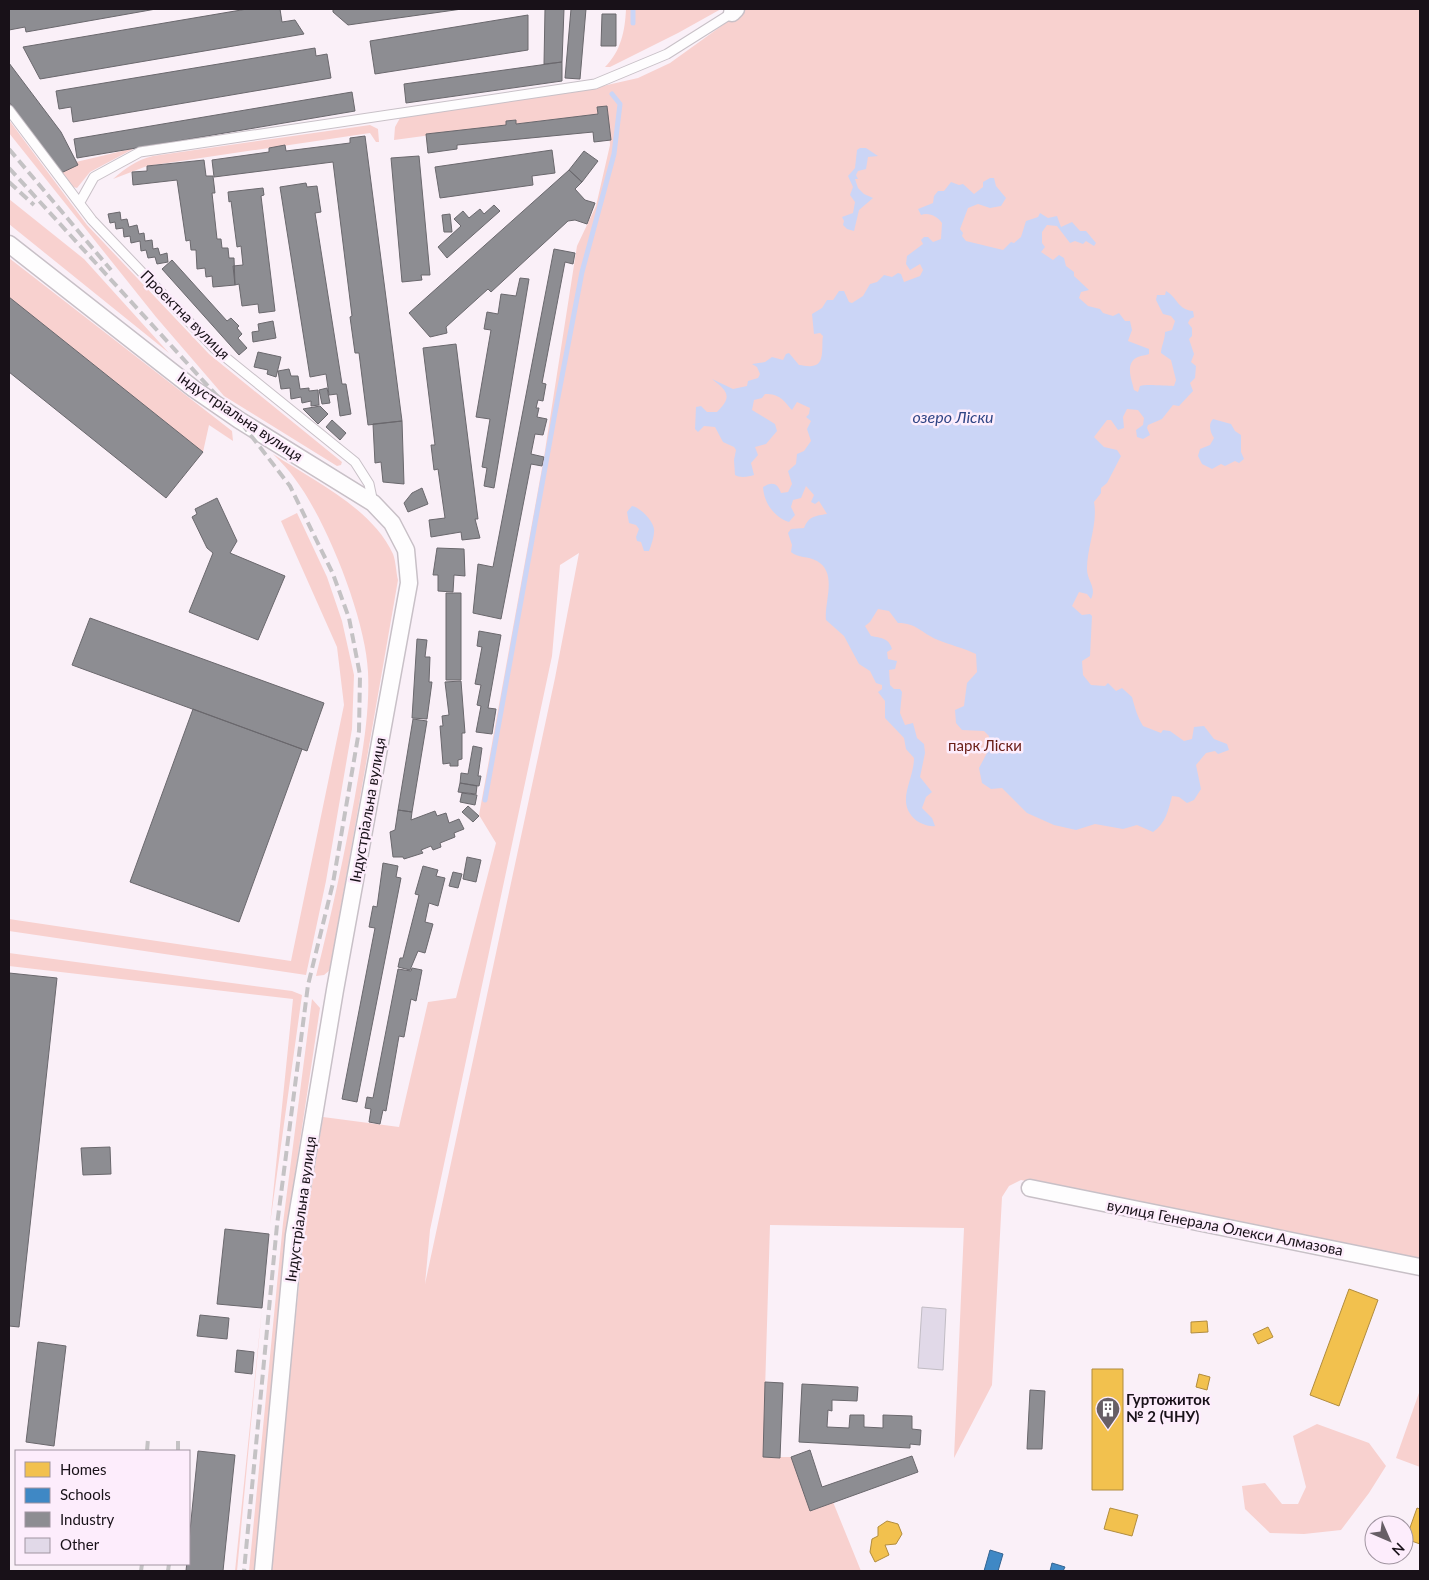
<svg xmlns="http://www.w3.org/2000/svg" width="1429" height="1580" viewBox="0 0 1429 1580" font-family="Lato,sans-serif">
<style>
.green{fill:#f8d1cf;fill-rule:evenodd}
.water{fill:#cbd5f6}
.homes{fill:#f2c14e;stroke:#b18c3e}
.schools{fill:#3f88c5;stroke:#336491}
.industry{fill:#8d8d92;stroke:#6a686d}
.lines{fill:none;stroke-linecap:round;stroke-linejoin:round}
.stream{stroke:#cbd5f6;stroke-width:5}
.building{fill:#e1d9e8;stroke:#c1bcc4}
.lane-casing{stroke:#c8c0c7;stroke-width:11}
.street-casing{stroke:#c8c0c7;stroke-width:19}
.lane{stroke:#fefdfe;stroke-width:9}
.street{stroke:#fefdfe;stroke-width:16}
.rail{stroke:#c4c2c4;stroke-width:4;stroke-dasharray:10 5;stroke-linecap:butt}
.labels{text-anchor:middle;stroke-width:5;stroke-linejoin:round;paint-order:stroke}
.street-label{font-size:15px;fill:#181118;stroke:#fdedfc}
.park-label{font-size:15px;fill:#691d15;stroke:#fdedfc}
.poi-label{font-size:15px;font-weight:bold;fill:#181118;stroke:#fdedfc;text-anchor:start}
.water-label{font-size:16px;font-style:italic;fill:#2f4585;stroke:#fdedfc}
</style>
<rect width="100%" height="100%" fill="#faf0f8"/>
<path class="green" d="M626,9H721L678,33L610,67H605C621,51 625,31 626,9Z
M745,9H1420V1258L1021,1180L1009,1186L1002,1197L992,1385L954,1458L964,1228L770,1225L763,1457H791L833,1502L861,1571H270L304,1235L323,1117L399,1127L428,1002L456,998L496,843L479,815L544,457L577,246L596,206L610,145L607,106L597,107L598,114L516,124L515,120L506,121V125L394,140L395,127L400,118L594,88L638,78L670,63ZM579,553L555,678L425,1284L430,1230L552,656L560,565Z
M9,120L87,225L209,354L342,462L341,465L337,466L224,396L156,317L9,133Z
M370,125L378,129L379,142H376L370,133L147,166L113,179C126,168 136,160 153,156Z
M135,148L90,172L77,188L73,187L61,173L76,162Z
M9,199L84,259L169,353L9,224Z
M9,258L232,431L233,441L209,425L203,452L9,297Z
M273,454C314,481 372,508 393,554C396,562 396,572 398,580L330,970L324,975L316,976C331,916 344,857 355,796C362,755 370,714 368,672C366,620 327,521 295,479C289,470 281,462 273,454Z
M297,513L327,577L342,621L354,675L352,729L326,881L306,975L9,931V919L291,961L344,705L337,647L281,521Z
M9,953L292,991L302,995L270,1224L293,999L9,966Z
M312,999L320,1008L286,1234L255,1571H249L283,1223Z
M262,1308L237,1571H235Z
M1420,1390V1467L1396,1458Z
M1317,1424L1369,1443L1386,1466L1369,1493L1341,1530L1304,1534L1270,1533L1245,1509L1242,1486L1265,1483L1282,1504H1298L1306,1487L1293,1436Z"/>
<path class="water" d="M860,148H866L878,156L868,157L866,169L858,171L856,175L858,179H855L858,188L864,194L873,198L859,210L854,231L847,229L843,225L844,221L842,217L853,213L855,202L850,195L853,187L848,176L855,168L857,150Z
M990,178H994L996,186L1006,198L1001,206L990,208L978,204L968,208L960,229L963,233L962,236L966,241L1003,250L1011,242L1014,243L1021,237L1026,221L1038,217L1040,213L1048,218L1057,216L1061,227L1072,222L1080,231H1086L1096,243L1094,246L1086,241L1083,244L1075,241L1070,243L1057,226L1047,225L1042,232V243L1045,247L1041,252L1053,260L1059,255L1064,258L1066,266L1074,272V276L1089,290L1081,292L1079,298L1088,306L1100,309L1103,313L1113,316L1119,313L1125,321H1130L1132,330L1128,341L1149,349V354C1145,356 1142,355 1138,357C1124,363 1132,380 1134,390L1138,392L1140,386C1146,384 1165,386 1174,386L1176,380L1171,360L1161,353C1161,346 1165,340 1165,332L1172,330L1175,321L1171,316L1163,314L1156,300L1157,295H1165L1166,291C1177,297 1178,310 1193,311L1194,317L1190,319L1188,323L1192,328V336L1189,339L1194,354L1191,362L1196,366L1195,378L1190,383L1193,391L1179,406L1173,405L1162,419L1148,425L1147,428L1150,435L1143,439L1137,437L1136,430L1143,425L1144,418L1138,410L1127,409L1123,417L1124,428L1118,430L1111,420H1107L1094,437L1104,447L1117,450L1121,456L1107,483L1101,488V493L1094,502C1098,525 1087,546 1087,569C1087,581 1097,587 1091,599L1087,594L1079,592L1072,606L1082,615L1090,614L1092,616L1090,656L1082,661L1083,675L1091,685L1105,686L1108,683L1116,691L1122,688L1132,697C1135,708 1137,716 1143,726L1161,733L1163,730L1170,731L1184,741L1192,739L1194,727L1204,726L1214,739L1227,744L1229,750L1218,754L1215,751L1206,753L1196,765L1201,789L1194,800L1187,803L1179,797L1172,796C1168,811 1166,823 1153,832L1137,825L1123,829L1095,824L1076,830L1054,825L1027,813L1002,788L991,789L982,783L979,768L988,751L989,736L984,731L962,730L956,723L955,710L964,706L967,683L977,672L976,654C964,648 950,645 938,640C921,633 917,623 898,623L889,611L878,609L870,622L865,626L871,636C881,638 889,638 892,649L887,652L888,659L897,661L895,669L889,670L890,685L894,689H900L902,692L900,713L905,725L913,723L917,738L924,744L925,753L920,777L932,792L926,797L922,808L932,818L935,826C929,827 922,824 917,821C894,803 914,781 914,758L906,749L904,738L885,718V701L878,692L882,689V685L876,683L870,671L859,664L844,636L826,620C824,602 838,573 817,561C808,556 798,558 791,552L792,545L788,533L791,529L804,528C809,516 815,516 827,514L819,501L815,504L811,502L814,495L806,486L801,498L793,500L791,507L795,515L789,522C774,517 764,503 763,487C772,481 778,483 781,493L788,492L792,484L788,471L796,464L797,454L804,451L811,441L807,429L811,421L806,417L809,414L810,408L797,402L792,410C783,400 780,394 765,394L762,398L754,400L752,410L775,424L777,431L766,444L755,447L758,455L751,463L754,475C749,477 739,478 735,475L734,460L736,450L734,447L723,442L715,427L704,426L698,432L695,429L696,407L701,406L707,412H717C734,396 726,390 712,379L733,389L747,386L748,381L758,378L760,374L757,367L752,364L765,362L772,357L783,360L786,354L789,353L799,365C803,365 808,367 812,366C826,365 821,345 823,336L820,333L814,334L812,314L822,308L827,300H833L839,291H844L849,302L852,303L863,296L870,284L877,282L884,275L892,277L898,273L901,274L904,282L920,276L923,270L920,264L910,270L906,264L907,256L923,244L921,240L924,237H928L933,242L941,239L942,223C938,217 929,212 921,215L918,209L933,203L934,196L938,191H944L951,182L959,185L963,184L974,194L983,187V182Z
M1213,419L1231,424L1235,431L1241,435V452L1244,459L1239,463L1235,461L1225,466L1221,464L1212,469L1202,464L1198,456L1200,449L1210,445L1214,438C1210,432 1208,424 1213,419Z
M632,506C640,507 656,523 654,532C654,537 651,546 649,551H644L641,542L637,541L636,537L639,529L636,525L629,523L627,512Z"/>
<path class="homes" d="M1349,1289L1378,1300L1339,1406L1310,1395Z
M1207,1321L1208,1332L1191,1333V1322Z
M1268,1327L1273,1337L1258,1344L1253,1334Z
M1092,1369H1123V1490H1092Z
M1199,1374L1210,1377L1207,1390L1196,1387Z
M1110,1508L1138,1515L1132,1536L1104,1529Z
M1417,1508L1420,1509V1544L1406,1539Z
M887,1521L898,1524L902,1534L896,1544L885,1545L889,1555L875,1562L870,1552L872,1539L878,1536V1527Z"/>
<path class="schools" d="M990,1550L1003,1554L998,1571H984Z
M1052,1563L1065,1567L1063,1571H1050Z"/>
<path class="industry" d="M9,9H156L26,32L25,27L9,30Z
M247,9H280L282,22L295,20L304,34L40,79L23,47Z
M333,9H462L348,25L333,12Z
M545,9H564L562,62L544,64Z
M571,9H586L580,79L565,78Z
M602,14H616V46H601Z
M528,15V50L375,74L370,41Z
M315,48L316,56L327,54L331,78L73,122L71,107L59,109L56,91Z
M562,62V81L406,103L404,84Z
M9,63L61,132L78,165L61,173L9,102Z
M352,92L355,111L77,158L74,139Z
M607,106L611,140L594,142L593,132L457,145V149L428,153L426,134L506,125V121L516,120V124L598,114L597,107Z
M365,136L402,421L368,425L359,353H355L350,317L352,316L333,162L214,177L212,160L269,152V148L285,145L286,151L350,143V138Z
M552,150L555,173L532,176L533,185L440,198L435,167Z
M584,151L598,161L582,182L569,170Z
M419,156L430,275H421L422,280L402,282L391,158Z
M204,160L206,176H213L215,193H212L217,239H221L222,248H228L229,258H234L235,285L213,287L212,276L206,277L205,268L197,269L196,250H191L190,240L186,241L177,180L133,185L132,172L147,171V166Z
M569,170L582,182L575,189L585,200L595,203L587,224L575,220L568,221L491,292L488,289L446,327L447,333L430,337L409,313Z
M306,183L307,187L317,186L321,212L315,213L342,384H346L351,414L340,416L337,394L329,395L326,374L310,377L280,187Z
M263,188L264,195L261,196L275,311L259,313L258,304L242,306L239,284L235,285L233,266L243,265L241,246L237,247L231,201L229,202L228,192Z
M494,205L500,211L447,258L438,247L461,226L454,219L463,211L469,218L480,209L484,214Z
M120,212L121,220L127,219L129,227L137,225L139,234L144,233L145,241L152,240L153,249L158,248L160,255L167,253L168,262L157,264L155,257L148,258L146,250L141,251L140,241L131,243L130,236L124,237L123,228L116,229L115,222L110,223L108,214Z
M450,214L452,232H444L442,215Z
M554,249L575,253L573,264L565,262L542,383L546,384L543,401L538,400L536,408H539L537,417L547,419L543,435L535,434L531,454L544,457L542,466L531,464L501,619L473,613L478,564L493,567Z
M172,260L227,321L231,318L239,326L237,328L242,334L238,338L247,348L239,355L162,269Z
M520,278L529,279L494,488L484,486L487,468L482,467L490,419L476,417L491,330L484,329L487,312L498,314L501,294L516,296Z
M9,297L203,452L166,498L9,372Z
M273,321L276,338L253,342L252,332L259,331L258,324Z
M456,344L478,519H475L480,538L462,540L461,532L431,537L429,520L445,518L438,469L434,470L431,445H435L423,348Z
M258,352L281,357L276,377L267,374L268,370L254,367Z
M289,369L291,376H298L300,389L309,388V391L318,390L319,405L311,406V401L302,403L301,397L291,399L290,388L281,389L278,371Z
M327,388L330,403L322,404L319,390Z
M320,406L328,414L318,424L303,409Z
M332,420L346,433L340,440L326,427Z
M402,421L404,484L383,482L381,462L375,463L373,424Z
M422,488L428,504L408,512L404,503L412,493Z
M217,498L237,541L230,553L285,576L258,640L189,612L213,553L207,548L192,517L197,514L195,509Z
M437,548L464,549L465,576L454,575L453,592L438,591V575H433Z
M446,593H461V680H446Z
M90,618L324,703L307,751L72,665Z
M479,631L501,635L488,708L496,709L492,734L476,732L481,706L477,705L481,685L475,684L482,647L477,646Z
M417,639L427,640L425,657H430L429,682H432L427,719L412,718Z
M461,681L465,733H462V759L458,760V766H450V763L443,764L440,726H443L442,716L449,715L445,682Z
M193,709L302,749L239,922L130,882Z
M413,719L427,721L412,812L398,810Z
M473,746L482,748L478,776H481L479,786L460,783L461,773L468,774Z
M460,783L477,786L476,794L458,792Z
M462,793L477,795L475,805L460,802Z
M468,806L479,816L473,822L462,812Z
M398,810L412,812L411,820L435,811L437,816L446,813L449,823L459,819L464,829L454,833L455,837L440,843L441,847L433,850L431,846L421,850L423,853L404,859L403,857H393L390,832L395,830Z
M467,857L481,860L476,882L463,879Z
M383,863L398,866L396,877L401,878L357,1102L342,1099L375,928L369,927L373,906L377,907Z
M423,866L438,870L436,876L445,878L438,906L429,903L425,922L433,924L425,953L418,951L410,970L398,967L400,958H403L419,895L415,894Z
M453,872L462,874L458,888L449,886Z
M412,968L422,970L416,1001L411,999L404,1037L399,1036L386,1111L383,1110L380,1124L369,1122L371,1109L365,1108L367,1097L373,1098L398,969L411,971Z
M9,973L57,978L19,1327L9,1326Z
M110,1147L111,1174L83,1175L81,1148Z
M225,1229L269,1234L262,1308L217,1304Z
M200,1315L229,1318L227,1339L197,1336Z
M38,1342L66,1346L54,1446L26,1442Z
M237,1350L254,1352L252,1374L235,1372Z
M765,1382L783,1383L780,1458L763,1457Z
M802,1384L858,1387L857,1401L832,1400V1411L828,1410L827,1427L849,1428L850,1415H864V1427L883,1428V1415L912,1416V1429L921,1430L920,1445L910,1444V1448L799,1442Z
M1030,1390L1045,1391L1042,1449H1027Z
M810,1450L822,1487L912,1456L918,1472L810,1511L791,1457Z
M198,1451L235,1455L223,1571H186Z"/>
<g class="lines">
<path class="stream" d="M633,9V23
M485,800L554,418L582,272L614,154L620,104L612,94"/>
</g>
<path class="building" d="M922,1307L946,1309L943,1370L918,1368Z"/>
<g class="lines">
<defs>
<path id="lane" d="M9,110L92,220L214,348L355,462L369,484L373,503
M80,202L94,177L140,152L595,84L667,54L732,13"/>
<path id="street" d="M732,13L736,9
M9,244L194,389L239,420L373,503L392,523L406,550L409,583L335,990L294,1235L263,1571
M1030,1188L1420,1267"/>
</defs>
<use href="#lane" class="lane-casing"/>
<use href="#street" class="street-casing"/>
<use href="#lane" class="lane"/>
<use href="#street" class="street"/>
<path class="rail" d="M9,149L111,270
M9,168L239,420L290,486L333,574L349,618L360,675L359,731L333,883L308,985L277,1225L244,1571
M9,182L34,205
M147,1451L148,1439
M178,1451V1440
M141,1571L142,1564
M168,1571L169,1564"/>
</g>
<defs>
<symbol id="building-pin" viewBox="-11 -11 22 30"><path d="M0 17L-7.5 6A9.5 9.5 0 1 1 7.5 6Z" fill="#675f66" stroke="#fdedfc"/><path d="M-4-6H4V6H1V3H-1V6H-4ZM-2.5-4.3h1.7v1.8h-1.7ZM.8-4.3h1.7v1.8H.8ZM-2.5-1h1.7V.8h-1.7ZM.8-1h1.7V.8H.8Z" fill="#fff"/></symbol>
</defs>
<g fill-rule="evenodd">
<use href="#building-pin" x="1094" y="1395" width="28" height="38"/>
</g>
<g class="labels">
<g class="street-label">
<text transform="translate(185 315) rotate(45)" y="5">Проектна вулиця</text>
<text transform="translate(240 417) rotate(34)" y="5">Індустріальна вулиця</text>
<text transform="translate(368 810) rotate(-80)" y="5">Індустріальна вулиця</text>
<text transform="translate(301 1209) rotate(-82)" y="5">Індустріальна вулиця</text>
<text transform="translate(1225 1228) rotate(11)" y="5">вулиця Генерала Олекси Алмазова</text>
</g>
<g class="park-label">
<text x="985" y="751">парк Ліски</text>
</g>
<g class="poi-label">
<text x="1126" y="1405">Гуртожиток<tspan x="1126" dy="17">№ 2 (ЧНУ)</tspan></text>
</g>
<g class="water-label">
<text x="953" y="423">озеро Ліски</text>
</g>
</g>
<rect width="1429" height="1580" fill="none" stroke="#181118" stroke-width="20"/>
<rect x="15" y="1450" width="175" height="115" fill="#fdedfc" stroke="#a195a1"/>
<rect x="25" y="1462" width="25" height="15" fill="#f2c14e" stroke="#a195a1"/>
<text x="60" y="1475" font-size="15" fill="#181118">Homes</text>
<rect x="25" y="1488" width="25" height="15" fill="#3f88c5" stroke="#a195a1"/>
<text x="60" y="1500" font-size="15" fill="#181118">Schools</text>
<rect x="25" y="1512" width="25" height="15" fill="#8d8d92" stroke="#a195a1"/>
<text x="60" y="1525" font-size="15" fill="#181118">Industry</text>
<rect x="25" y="1538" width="25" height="15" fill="#e1d9e8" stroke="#a195a1"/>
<text x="60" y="1550" font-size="15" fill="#181118">Other</text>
<g transform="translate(1389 1540) rotate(135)"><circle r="24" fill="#fdedfc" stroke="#a195a1"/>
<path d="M0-4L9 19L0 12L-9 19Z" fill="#675f66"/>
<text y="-8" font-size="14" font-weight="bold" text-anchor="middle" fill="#181118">N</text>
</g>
</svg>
